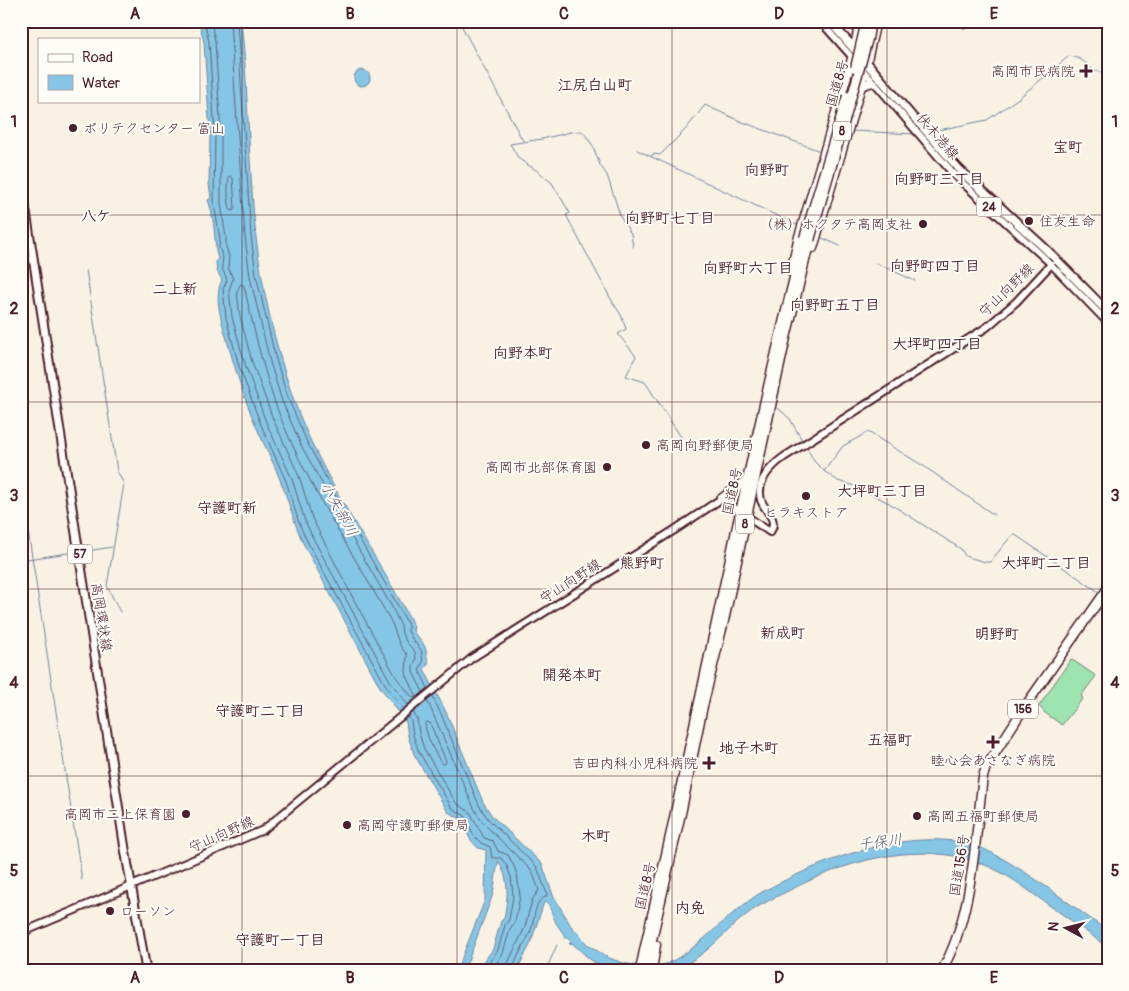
<svg xmlns="http://www.w3.org/2000/svg" width="1129" height="991" viewBox="0 0 1129 991" font-family="Pangolin,'Klee One',sans-serif">
<style>
.green{fill:#9ce3b0;stroke:#73816e}
.water{fill:#85c6e6;stroke:#6d839b}
.lines{fill:none;stroke-linecap:round;stroke-linejoin:round}
.shore{stroke:#626276;stroke-width:1}
.stream{stroke:#6d839b;stroke-width:1}
.secondary-casing{stroke:#4a1f2b;stroke-width:10}
.primary-casing{stroke:#4a1f2b;stroke-width:11}
.highway-casing{stroke:#4a1f2b;stroke-width:11}
.secondary{stroke:#fdfcf7;stroke-width:6}
.primary{stroke:#fdfcf7;stroke-width:7}
.highway{stroke:#fdfcf7;stroke-width:8}
.tram{stroke:#4a1f2b;stroke-width:1}
.highway-bridge-casing{stroke:#4a1f2b;stroke-width:11;stroke-linecap:butt}
.highway-bridge{stroke:#fdfcf7;stroke-width:8}
.grid{fill:none;stroke:#4a1f2b;stroke-width:1;stroke-opacity:0.55}
.poi-dot{fill:#4a1f2b;stroke:#fdfcf7;stroke-width:2}
.labels{text-anchor:middle;stroke-width:4;stroke-linejoin:round;paint-order:stroke}
.shield{fill:#fdfcf7;stroke:#806168;stroke-width:1}
.shield-label{font-size:12px;font-weight:bold;fill:#4a1f2b}
.poi-label{font-size:14px;fill:#4a1f2b;stroke:#fdfcf7;text-anchor:start}
.street-label{font-size:14px;fill:#4a1f2b;stroke:#fdfcf7}
.neighbourhood-label{font-size:15px;font-weight:bold;fill:#4a1f2b;stroke:#fdfcf7}
.water-label{font-size:15px;font-style:italic;fill:#5f596c;stroke:#fdfcf7}
.neatline{fill:none;stroke:#4a1f2b;stroke-width:2}
.grid-label{font-size:16px;text-anchor:middle;font-weight:bold;fill:#4a1f2b}
</style>
<rect width="100%" height="100%" fill="#faf1e5"/>
<filter id="ink" filterUnits="userSpaceOnUse"><feTurbulence type="fractalNoise" baseFrequency=".02" numOctaves="2"/><feDisplacementMap in="SourceGraphic" scale="10" xChannelSelector="R" yChannelSelector="G"/><feConvolveMatrix kernelMatrix="1 2 1 2 8 2 1 2 1" color-interpolation-filters="sRGB"/></filter>
<g filter="url(#ink)">
<path class="green" d="M1071,659L1096,676L1081,696L1083,698L1062,725L1045,713L1039,706Z"/>
<path class="water" d="M199,21H241C249,93 248,165 256,237C262,290 275,344 292,395C320,476 374,550 414,626L413,630C416,637 422,640 425,647C427,652 426,658 429,663L424,669L446,712L483,802L492,816L542,864L553,895L571,926L587,944L605,956L606,955L607,957C623,964 641,968 657,966C680,964 714,929 731,915C741,908 751,898 762,892C822,860 902,828 971,844C978,845 985,850 992,853C1033,874 1070,905 1108,931V948C1089,933 1069,919 1049,905C1020,885 1003,869 967,859C908,843 845,862 792,889C776,897 760,904 746,915C723,933 703,960 674,969C666,971 655,970 647,970C635,970 621,972 609,969C595,966 583,953 572,943L569,944L571,942L567,938H564L565,936L556,923L548,903L544,902L530,945L517,970H478L493,949L501,921L504,918C508,898 510,879 498,861L493,894L468,961L463,970H457L485,900L486,850L478,848L470,839L461,819L448,812L414,754L408,736L406,722L380,687L303,543C294,523 289,502 281,482C274,463 264,445 256,426C244,398 235,369 227,340C222,322 213,297 222,280L217,271L216,262L218,258C215,250 216,247 215,239C214,226 212,210 208,200L211,198L209,184L210,134L204,42Z
M354 78a8 8 0 1 1 16 0a8 8 0 1 1-16 0Z"/>
<g class="lines">
<path class="shore" d="M204,21L209,42L215,134L214,204L220,239L219,247L223,258C221,272 222,266 227,280L223,289L226,318L239,366L261,425L286,481L299,523L307,541L385,684L403,709
M211,21L215,41L221,134V204L226,238V246L229,257L228,267L233,279L229,290L232,317L245,364L266,422L292,479L305,521L313,538L390,681L408,705
M230,21L245,237L250,277L270,362L282,401L301,445L344,524L392,607L401,626L402,634L407,643L415,652L416,660L413,666V672L423,692
M237,21L251,236L256,275L276,360L288,398L307,442L349,521L397,604L408,625V631L413,640L421,650L423,662L419,670L428,688
M231,176L233,178L235,208L233,211L230,209C228,200 227,187 229,178Z
M241,284L244,286C253,325 262,365 275,403C302,477 347,543 385,611C388,616 391,621 393,626C397,636 398,646 407,654L406,674L416,695L415,698L412,697L396,677L353,598L312,518L299,476L273,419L252,362L240,316L237,292Z
M432,696L441,714L479,805L488,819L537,867L547,894L546,897C534,900 535,919 531,930C527,941 514,960 513,970
M427,700L474,808L483,823L532,871L539,890L532,900L525,927L508,963L507,970
M413,712L417,719L419,733L424,749L456,803L470,812L484,838L493,841L498,851L508,855L513,864L517,874L520,896L515,921L510,929L503,953L492,970
M408,716L411,721L413,735L419,752L452,808L465,816L474,836L481,843L490,847L492,858H501L507,866L511,877L513,896L509,920L505,925L498,950L484,970
M427,722L430,723L446,761L445,764H442C434,751 427,739 425,724Z"/>
<path class="stream" d="M459,21L523,141
M955,21L965,29L974,21
M852,131L915,134
M929,132L987,120L1019,98L1069,56C1074,57 1080,58 1084,62C1093,68 1096,77 1108,69
M637,150L799,226
M651,157L653,154L660,155L685,130L705,105L740,121L820,151
M820,237L840,246
M633,247L631,234L621,218L607,175L600,165L593,146L584,133L581,131L571,132L542,139L510,144L519,159L539,172L552,183L570,213L566,215L612,301L621,315L626,329L618,334L636,356L626,376L645,382L683,440
M876,263L915,281
M86,270L117,471L124,484L107,586L120,612
M778,408L790,419L803,442
M806,446L814,461L824,471L838,481L855,486L889,503L961,549L965,556L985,562H990L1013,534H1014L1099,592
M824,471L843,446L868,432L925,467L994,515
M22,492L82,880
M81,552L112,547
M21,560L75,552
M546,970L557,945"/>
<defs>
<path id="secondary" d="M21,933L263,830L472,658L676,529L721,499L770,532C779,519 765,512 761,500C756,482 770,467 784,457L987,327L1016,302L1055,260"/>
<path id="primary" d="M821,21L855,59
M829,21L857,51
M864,59L926,133L959,169L1046,249L1108,312
M862,67L954,174L1052,264L1108,322
M21,180L125,849L146,970"/>
<path id="highway" d="M861,86L872,82L877,84
M813,248L861,86L876,21
M791,272L798,240L854,52L860,21
M721,499L747,480
M640,970C651,916 665,862 676,808C718,618 756,426 804,238
M645,970L682,809L703,706L724,621L785,342L810,240
M652,970L656,945
M942,970C973,916 975,838 983,777L986,767L1024,708L1108,588"/>
</defs>
<use href="#secondary" class="secondary-casing"/>
<use href="#primary" class="primary-casing"/>
<use href="#highway" class="highway-casing"/>
<use href="#secondary" class="secondary"/>
<use href="#primary" class="primary"/>
<use href="#highway" class="highway"/>
<path class="tram" d="M824,21L962,178L1047,256L1108,318"/>
<defs>
<path id="highway-bridge" d="M855,68L866,21
M804,238L847,96
M810,240L840,138L868,39L871,21"/>
</defs>
<use href="#highway-bridge" class="highway-bridge-casing"/>
<use href="#highway-bridge" class="highway-bridge"/>
</g>
</g>
<path class="grid" d="M242,21V970M457,21V970M672,21V970M887,21V970M21,215H1108M21,402H1108M21,589H1108M21,776H1108"/>
<g class="poi-dot">
<path d="M1083.5 63.5h5v5h5v5h-5v5h-5v-5h-5v-5h5z"/>
<circle cx="73" cy="128" r="5"/>
<circle cx="1029" cy="221" r="5"/>
<circle cx="923" cy="224" r="5"/>
<circle cx="646" cy="445" r="5"/>
<circle cx="607" cy="467" r="5"/>
<circle cx="806" cy="496" r="5"/>
<path d="M990.5 734.5h5v5h5v5h-5v5h-5v-5h-5v-5h5z"/>
<path d="M706.5 755.5h5v5h5v5h-5v5h-5v-5h-5v-5h5z"/>
<circle cx="186" cy="814" r="5"/>
<circle cx="917" cy="816" r="5"/>
<circle cx="347" cy="825" r="5"/>
<circle cx="110" cy="911" r="5"/>
</g>
<g class="labels">
<g class="shield">
<rect x="833" y="121.5" width="18" height="19" rx="4"/>
<rect x="976.5" y="197.5" width="25" height="19" rx="4"/>
<rect x="736" y="514.5" width="18" height="19" rx="4"/>
<rect x="67.5" y="544.5" width="25" height="19" rx="4"/>
<rect x="1008" y="699.5" width="30" height="19" rx="4"/>
</g>
<g class="shield-label">
<text x="842" y="135">8</text>
<text x="989" y="211">24</text>
<text x="745" y="528">8</text>
<text x="80" y="558">57</text>
<text x="1023" y="713">156</text>
</g>
<g class="poi-label">
<text x="1075" y="76" text-anchor="end">高岡市民病院</text>
<text x="83" y="133">ポリテクセンター 富山</text>
<text x="1039" y="226">住友生命</text>
<text x="913" y="229" text-anchor="end">（株）ホクタテ高岡支社</text>
<text x="656" y="450">高岡向野郵便局</text>
<text x="597" y="472" text-anchor="end">高岡市北部保育園</text>
<text x="806" y="517" text-anchor="middle">ヒラキストア</text>
<text x="993" y="765" text-anchor="middle">睦心会あさなぎ病院</text>
<text x="698" y="768" text-anchor="end">吉田内科小児科病院</text>
<text x="176" y="819" text-anchor="end">高岡市二上保育園</text>
<text x="927" y="821">高岡五福町郵便局</text>
<text x="357" y="830">高岡守護町郵便局</text>
<text x="120" y="916">ローソン</text>
</g>
<g class="street-label">
<text transform="translate(837 83) rotate(-74)" y="5">国道8号</text>
<text transform="translate(938 136) rotate(49)" y="5">伏木港線</text>
<text transform="translate(1006 290) rotate(-44)" y="5">守山向野線</text>
<text transform="translate(732 491) rotate(-78)" y="5">国道8号</text>
<text transform="translate(570 581) rotate(-33)" y="5">守山向野線</text>
<text transform="translate(102 617) rotate(81)" y="5">高岡環状線</text>
<text transform="translate(221 834) rotate(-24)" y="5">守山向野線</text>
<text transform="translate(959 865) rotate(-81)" y="5">国道156号</text>
<text transform="translate(645 886) rotate(-77)" y="5">国道8号</text>
</g>
<g class="neighbourhood-label">
<text x="595" y="90">江尻白山町</text>
<text x="1068" y="152">宝町</text>
<text x="767" y="175">向野町</text>
<text x="939" y="184">向野町三丁目</text>
<text x="96" y="221">八ケ</text>
<text x="670" y="223">向野町七丁目</text>
<text x="935" y="271">向野町四丁目</text>
<text x="748" y="273">向野町六丁目</text>
<text x="175" y="294">二上新</text>
<text x="835" y="310">向野町五丁目</text>
<text x="937" y="349">大坪町四丁目</text>
<text x="523" y="358">向野本町</text>
<text x="882" y="496">大坪町三丁目</text>
<text x="227" y="513">守護町新</text>
<text x="642" y="568">熊野町</text>
<text x="1046" y="568">大坪町二丁目</text>
<text x="783" y="638">新成町</text>
<text x="997" y="639">明野町</text>
<text x="572" y="680">開発本町</text>
<text x="260" y="716">守護町二丁目</text>
<text x="890" y="745">五福町</text>
<text x="749" y="753">地子木町</text>
<text x="596" y="841">木町</text>
<text x="690" y="913">内免</text>
<text x="280" y="945">守護町一丁目</text>
</g>
<g class="water-label">
<text transform="translate(339 509) rotate(61)" y="5">小矢部川</text>
<text transform="translate(880 842) rotate(-8)" y="5">千保川</text>
</g>
</g>
<rect width="1129" height="991" fill="none" stroke="#fdfcf7" stroke-width="55"/>
<rect x="38" y="38" width="162" height="65" fill="#fdfcf7" stroke="#b5a4a5"/>
<rect x="48" y="54" width="25" height="8" fill="#fdfcf7" stroke="#b5a4a5"/>
<text x="82" y="62" font-size="15" fill="#4a1f2b">Road</text>
<rect x="48" y="75" width="25" height="15" fill="#85c6e6" stroke="#b5a4a5"/>
<text x="82" y="88" font-size="15" fill="#4a1f2b">Water</text>
<g transform="translate(1066 928) rotate(277)" stroke="#fdfcf7" stroke-width="4" paint-order="stroke">
<path d="M0-4L9 19L0 12L-9 19Z" fill="#4a1f2b"/>
<text y="-8" font-size="14" font-weight="bold" text-anchor="middle" fill="#4a1f2b">N</text>
</g>
<rect x="28" y="28" width="1074" height="936" class="neatline"/>
<g class="grid-label">
<text x="135" y="19">A</text>
<text x="350" y="19">B</text>
<text x="564" y="19">C</text>
<text x="779" y="19">D</text>
<text x="994" y="19">E</text>
<text x="14" y="127">1</text>
<text x="1115" y="127">1</text>
<text x="14" y="314">2</text>
<text x="1115" y="314">2</text>
<text x="14" y="501">3</text>
<text x="1115" y="501">3</text>
<text x="14" y="688">4</text>
<text x="1115" y="688">4</text>
<text x="14" y="876">5</text>
<text x="1115" y="876">5</text>
<text x="135" y="983">A</text>
<text x="350" y="983">B</text>
<text x="564" y="983">C</text>
<text x="779" y="983">D</text>
<text x="994" y="983">E</text>
</g>
</svg>
